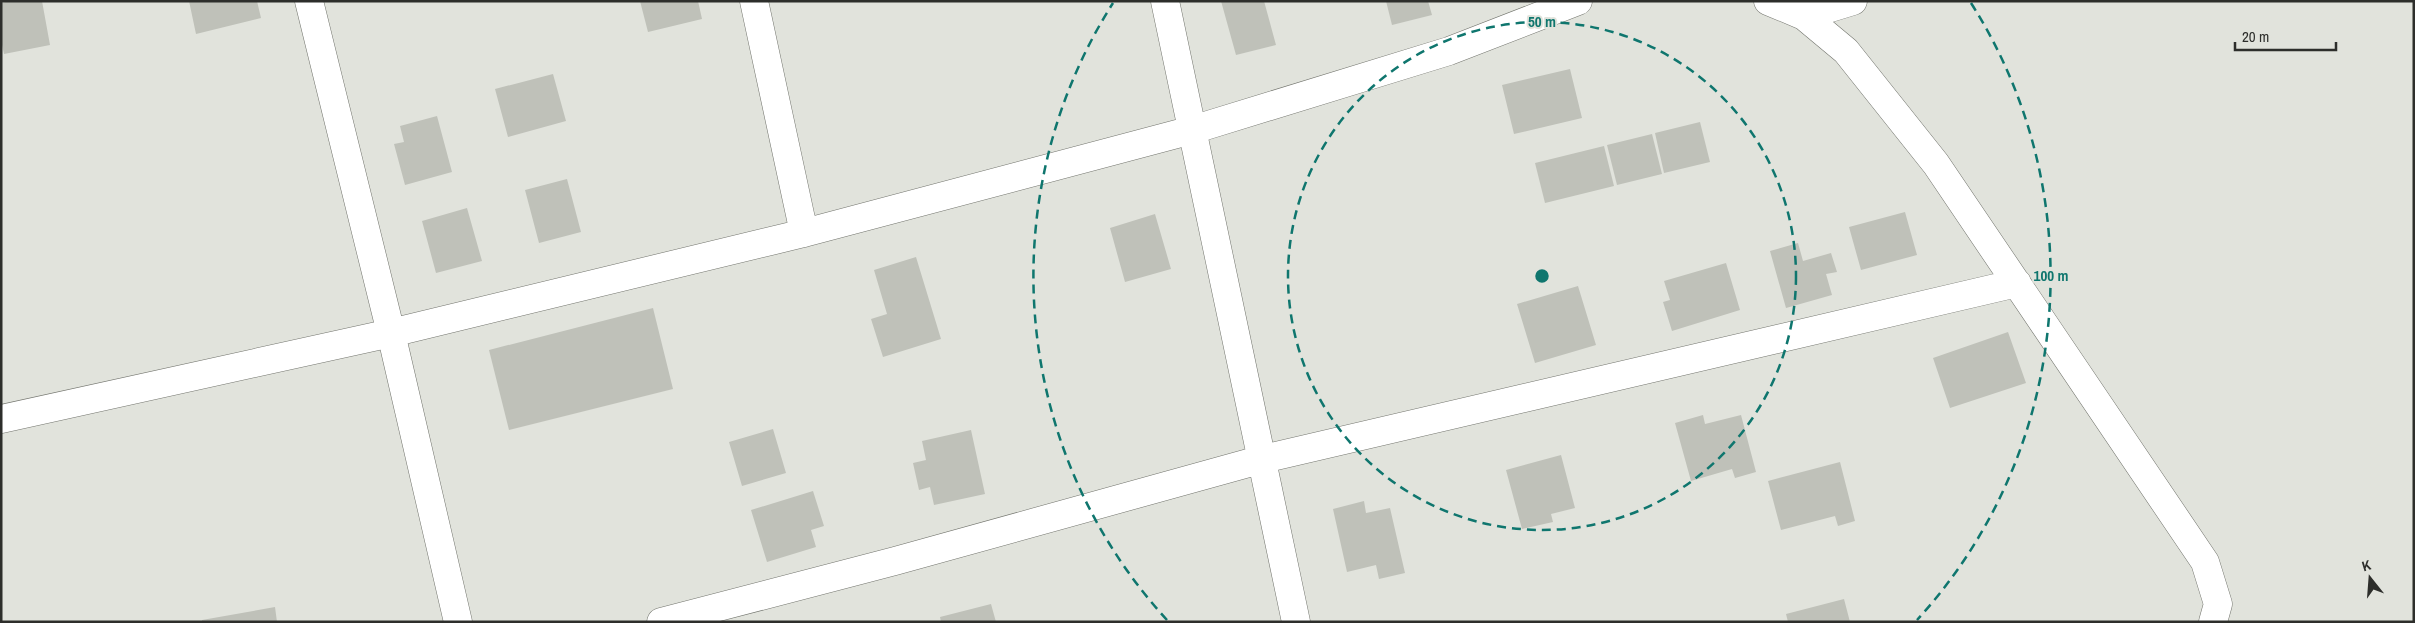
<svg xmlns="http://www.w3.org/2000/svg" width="2415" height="623" viewBox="0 0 2415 623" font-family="'Archivo Narrow',sans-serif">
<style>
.building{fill:#bfc1b9}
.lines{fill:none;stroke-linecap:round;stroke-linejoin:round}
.street-casing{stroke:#72746d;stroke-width:29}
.street{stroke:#fff;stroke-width:28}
.ring{fill:none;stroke:#0f766e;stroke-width:2.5;stroke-dasharray:9 6}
.centre{fill:#0f766e;stroke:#e1e3dc;stroke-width:2.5}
.ring-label{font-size:15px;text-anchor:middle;font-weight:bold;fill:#0f766e;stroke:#e1e3dc;stroke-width:4;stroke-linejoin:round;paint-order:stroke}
</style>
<rect width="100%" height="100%" fill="#e1e3dc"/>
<path class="building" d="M10,1H42L50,45L4,54L1,40V3Z
M189,1H257L261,18L196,34Z
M640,1H698L702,19L648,32Z
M1221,1H1264L1276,45L1236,55Z
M1386,1H1428L1432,15L1392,25Z
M1570,69L1582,118L1514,134L1502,85Z
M553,74L566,121L508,137L495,89Z
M437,116L452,172L405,185L394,144L404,142L400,126Z
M1700,122L1710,162L1664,173L1655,133Z
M1652,134L1662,174L1617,185L1607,145Z
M1604,146L1614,186L1545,203L1535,163Z
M567,179L581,232L539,243L525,190Z
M467,208L482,261L436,273L422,221Z
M1905,212L1917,255L1861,270L1849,227Z
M1155,214L1171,269L1125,282L1110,228Z
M1798,243L1803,261L1831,253L1837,272L1826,274L1832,295L1786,308L1770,251Z
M916,257L941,339L883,357L871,319L887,314L874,270Z
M1726,263L1740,310L1672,331L1663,302L1670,300L1664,281Z
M1578,286L1596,345L1535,363L1517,304Z
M653,308L673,389L509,430L489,350Z
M2008,332L2026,383L1950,408L1933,358Z
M1703,415L1705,424L1741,415L1756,472L1735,478L1732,469L1691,481L1675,423Z
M773,429L786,473L742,486L729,442Z
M971,430L985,494L934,505L930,487L919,490L913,463L926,460L922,441Z
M1561,455L1575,508L1551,514L1553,522L1522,529L1506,470Z
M1840,462L1855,521L1838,526L1835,516L1781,530L1768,481Z
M813,491L824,526L811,530L816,547L767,562L751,510Z
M1364,501L1366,513L1390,508L1405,573L1379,579L1376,565L1347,572L1333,509Z
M1844,599L1850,622H1788L1786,614Z
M991,604L996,622H941L940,617Z
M275,607L277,622H202V620Z"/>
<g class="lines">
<defs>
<path id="street" d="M309,1L391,333L458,622
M754,1L804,233
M1165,1L1296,622
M1768,1L1804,16L1846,51L1936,164L2205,562L2218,604L2213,622
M1802,1L1804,16L1853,1
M1,419L391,333L804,233L1192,130L1449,51L1578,1
M661,622L895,561L1263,459L2017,283"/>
</defs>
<use href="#street" class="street-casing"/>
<use href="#street" class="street"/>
</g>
<g class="ring">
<circle cx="1542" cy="276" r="254"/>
<path d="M1167 620A509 509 0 0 1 1113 3M1971 3A509 509 0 0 1 1917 620"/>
</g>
<circle cx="1542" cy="276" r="8" class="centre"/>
<g class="ring-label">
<text x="1542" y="27">50 m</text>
<text x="2051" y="281">100 m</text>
</g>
<rect width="2415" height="623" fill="none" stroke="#2d2e2b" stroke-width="5"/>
<g transform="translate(2370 578) rotate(343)" stroke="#e1e3dc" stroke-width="4" paint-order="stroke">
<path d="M0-4L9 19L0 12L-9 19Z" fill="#2d2e2b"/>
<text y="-8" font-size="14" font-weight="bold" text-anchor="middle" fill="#2d2e2b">K</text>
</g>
<path d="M2235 42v8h101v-8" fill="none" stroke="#2d2e2b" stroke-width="2.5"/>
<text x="2242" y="42" font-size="15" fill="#2d2e2b" stroke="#e1e3dc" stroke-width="4" paint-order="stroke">20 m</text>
</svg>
